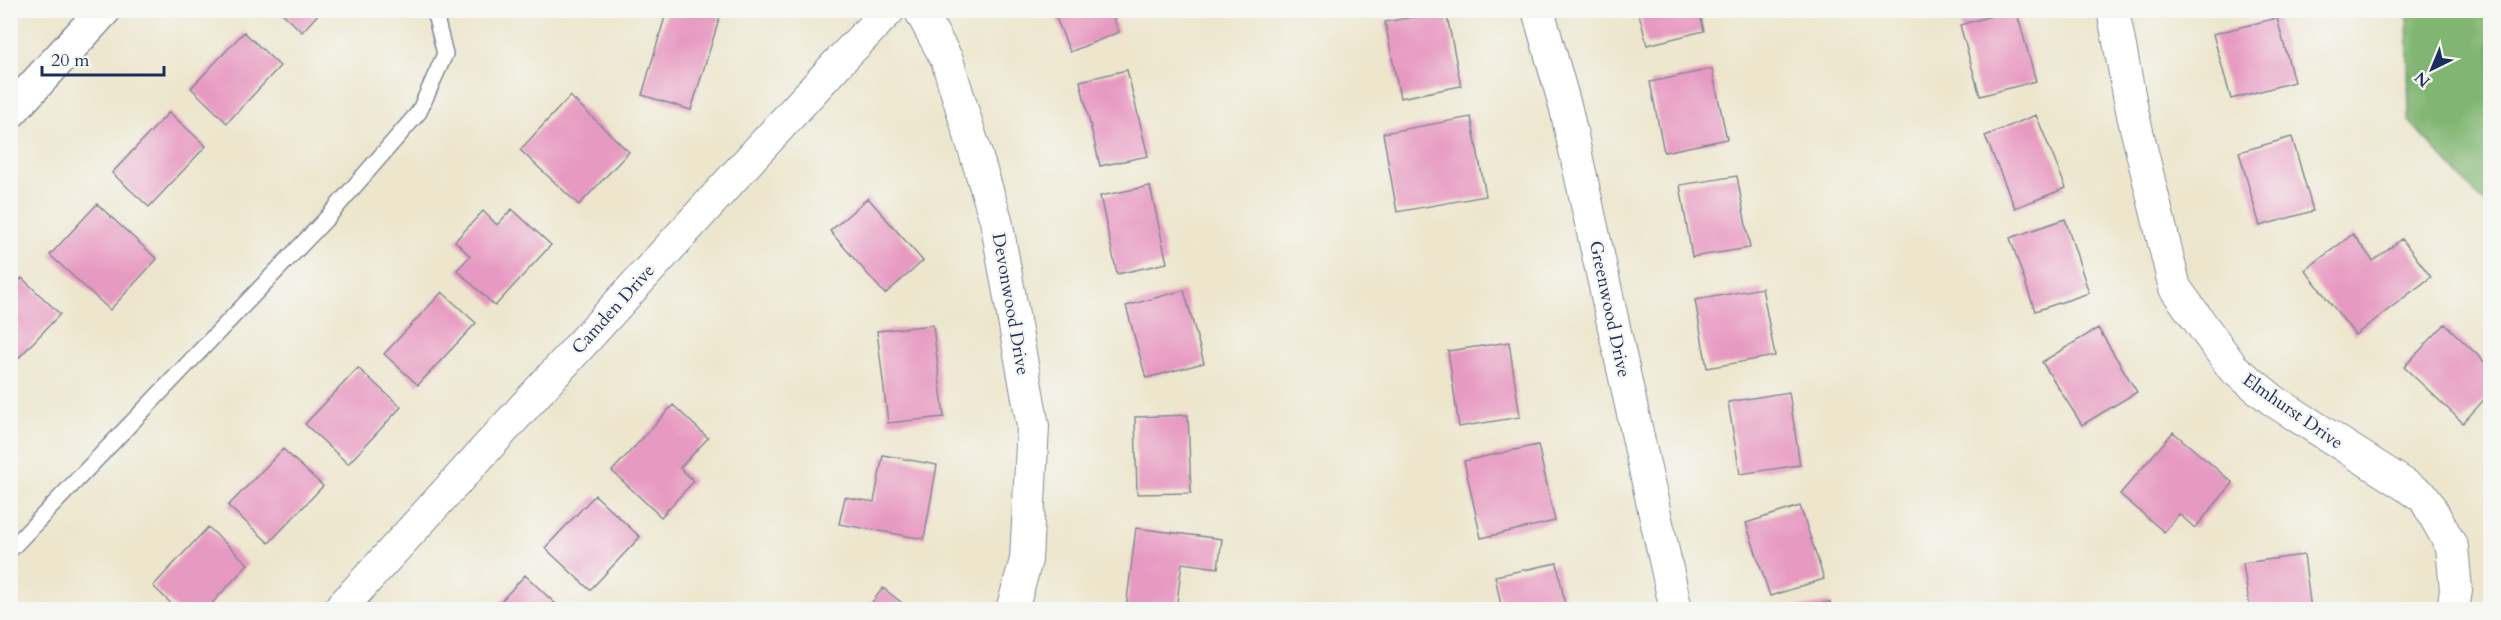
<svg xmlns="http://www.w3.org/2000/svg" width="2501" height="620" viewBox="0 0 2501 620" font-family="Cardo,serif">
<style>
.forest{fill:#81b672;stroke:#4e7268;stroke-width:1.5}
.building{fill:#e79ac1}
.lines{fill:none;stroke-linecap:round;stroke-linejoin:round}
.service-casing{stroke:#848a96;stroke-width:18}
.minor-casing{stroke:#848a96;stroke-width:34}
.tertiary-casing{stroke:#848a96;stroke-width:36}
.service{stroke:#fff;stroke-width:15}
.minor{stroke:#fff;stroke-width:32}
.tertiary{stroke:#fff;stroke-width:33}
.labels{text-anchor:middle;stroke-width:4.5;stroke-linejoin:round;paint-order:stroke}
.street-label{font-size:18px;fill:#1b2f5e;stroke:#f6f6f2}
</style>
<rect width="100%" height="100%" fill="#f6f6f2"/>
<filter id="ink" filterUnits="userSpaceOnUse"><feTurbulence type="fractalNoise" baseFrequency=".0167" numOctaves="2"/><feDisplacementMap in="SourceGraphic" scale="12" xChannelSelector="R" yChannelSelector="G"/><feConvolveMatrix kernelMatrix="1 2 1 2 8 2 1 2 1" color-interpolation-filters="sRGB"/></filter>
<filter id="wash" filterUnits="userSpaceOnUse"><feTurbulence type="fractalNoise" baseFrequency=".008" numOctaves="4" result="noise"/><feDisplacementMap in="SourceGraphic" scale="24" xChannelSelector="R" yChannelSelector="G"/><feGaussianBlur stdDeviation="1.35" result="paint"/><feColorMatrix in="noise" values="0 0 0 0 0 0 0 0 0 0 0 0 0 0 0 0 0 1.4 0 .05"/><feComposite in="paint" operator="in"/></filter>
<g filter="url(#wash)">
<rect width="100%" height="100%" fill="#ede6cd"/>
<path class="forest" d="M2407,11H2490V209L2409,121Z"/>
<g id="blocks">
<path class="building" d="M279,10H322L302,32Z
M667,10H722L691,110L642,95Z
M1053,10H1110L1119,32L1070,52Z
M1638,10H1699L1704,31L1647,45Z
M2012,10H2016L2036,81L1980,96L1960,25Z
M1446,11L1461,86L1400,98L1385,22Z
M2277,18L2294,82L2231,99L2213,34Z
M244,32L280,66L227,123L191,88Z
M1712,69L1727,139L1664,152L1650,82Z
M1127,70L1148,156L1100,166L1080,81Z
M570,96L629,152L579,205L520,150Z
M169,112L206,146L149,207L112,173Z
M2036,115L2066,188L2015,208L1985,136Z
M1471,117L1486,196L1397,212L1383,133Z
M2292,137L2313,211L2260,226L2239,152Z
M1737,176L1750,248L1692,257L1680,185Z
M1150,186L1167,263L1117,274L1100,196Z
M868,198L923,261L885,294L830,231Z
M97,204L157,259L110,310L50,255Z
M512,209L551,245L495,306L457,270L470,256L455,241L483,211L497,225Z
M2065,219L2089,293L2035,311L2010,238Z
M2353,234L2373,261L2402,239L2431,277L2355,335L2305,270Z
M22,278L60,314L10,367V290Z
M1762,288L1775,356L1707,368L1695,300Z
M1184,290L1204,363L1146,378L1126,306Z
M442,292L476,323L418,385L384,354Z
M2445,324L2490,367V393L2463,423L2404,367Z
M933,325L944,417L888,423L877,331Z
M2098,328L2137,392L2082,425L2042,362Z
M1509,342L1520,417L1459,427L1448,351Z
M358,368L401,407L348,464L305,424Z
M1789,392L1800,465L1740,474L1728,402Z
M673,405L708,438L680,468L694,481L661,517L612,471Z
M1188,415L1191,493L1137,494L1135,417Z
M2173,432L2233,483L2195,528L2179,514L2164,532L2120,494Z
M1538,445L1555,521L1481,538L1464,461Z
M283,449L323,486L269,543L228,506Z
M883,455L937,465L924,539L839,524L845,497L874,502Z
M595,495L640,537L590,590L545,548Z
M1800,506L1824,579L1770,596L1746,523Z
M208,527L248,564L206,610H178L153,586Z
M1136,528L1222,539L1218,568L1182,563L1176,610L1126,608Z
M2304,555L2311,610H2250L2243,563Z
M1557,563L1566,610H1502L1495,576Z
M525,575L562,610H493Z
M883,588L911,610H866Z
M1830,602L1831,610H1796V608Z"/>
</g>
</g>
<g filter="url(#ink)">
<use href="#blocks" fill-opacity="0" stroke="#848a96" stroke-width="1.5"/>
<g class="lines">
<defs>
<path id="service" d="M10,550L326,219L419,112L445,54L434,10"/>
<path id="minor" d="M920,10L947,60L996,220L1033,426L1026,560L1012,610
M1538,10L1566,109L1676,610
M2113,10L2133,115L2175,288L2233,368L2274,401L2424,497L2452,547L2456,590L2453,610
M339,610L835,66L889,10"/>
<path id="tertiary" d="M10,112L104,10"/>
</defs>
<use href="#service" class="service-casing"/>
<use href="#minor" class="minor-casing"/>
<use href="#tertiary" class="tertiary-casing"/>
<use href="#service" class="service"/>
<use href="#minor" class="minor"/>
<use href="#tertiary" class="tertiary"/>
</g>
</g>
<g class="labels">
<g class="street-label">
<text transform="translate(1011 304) rotate(80)" y="6">Devonwood Drive</text>
<text transform="translate(613 309) rotate(-48)" y="6">Camden Drive</text>
<text transform="translate(1610 309) rotate(78)" y="6">Greenwood Drive</text>
<text transform="translate(2293 411) rotate(35)" y="6">Elmhurst Drive</text>
</g>
</g>
<rect width="2501" height="620" fill="none" stroke="#f6f6f2" stroke-width="36"/>
<g transform="translate(2432 69) rotate(223)" stroke="#f6f6f2" stroke-width="4.5" paint-order="stroke">
<path d="M0-4.5L10 22L0 15L-10 22Z" fill="#1b2f5e"/>
<text y="-9" font-size="16" font-weight="bold" text-anchor="middle" fill="#1b2f5e">N</text>
</g>
<path d="M42 66v9h122v-9" fill="none" stroke="#1b2f5e" stroke-width="3"/>
<text x="51" y="66" font-size="18" fill="#1b2f5e" stroke="#f6f6f2" stroke-width="4.5" paint-order="stroke">20 m</text>
</svg>
